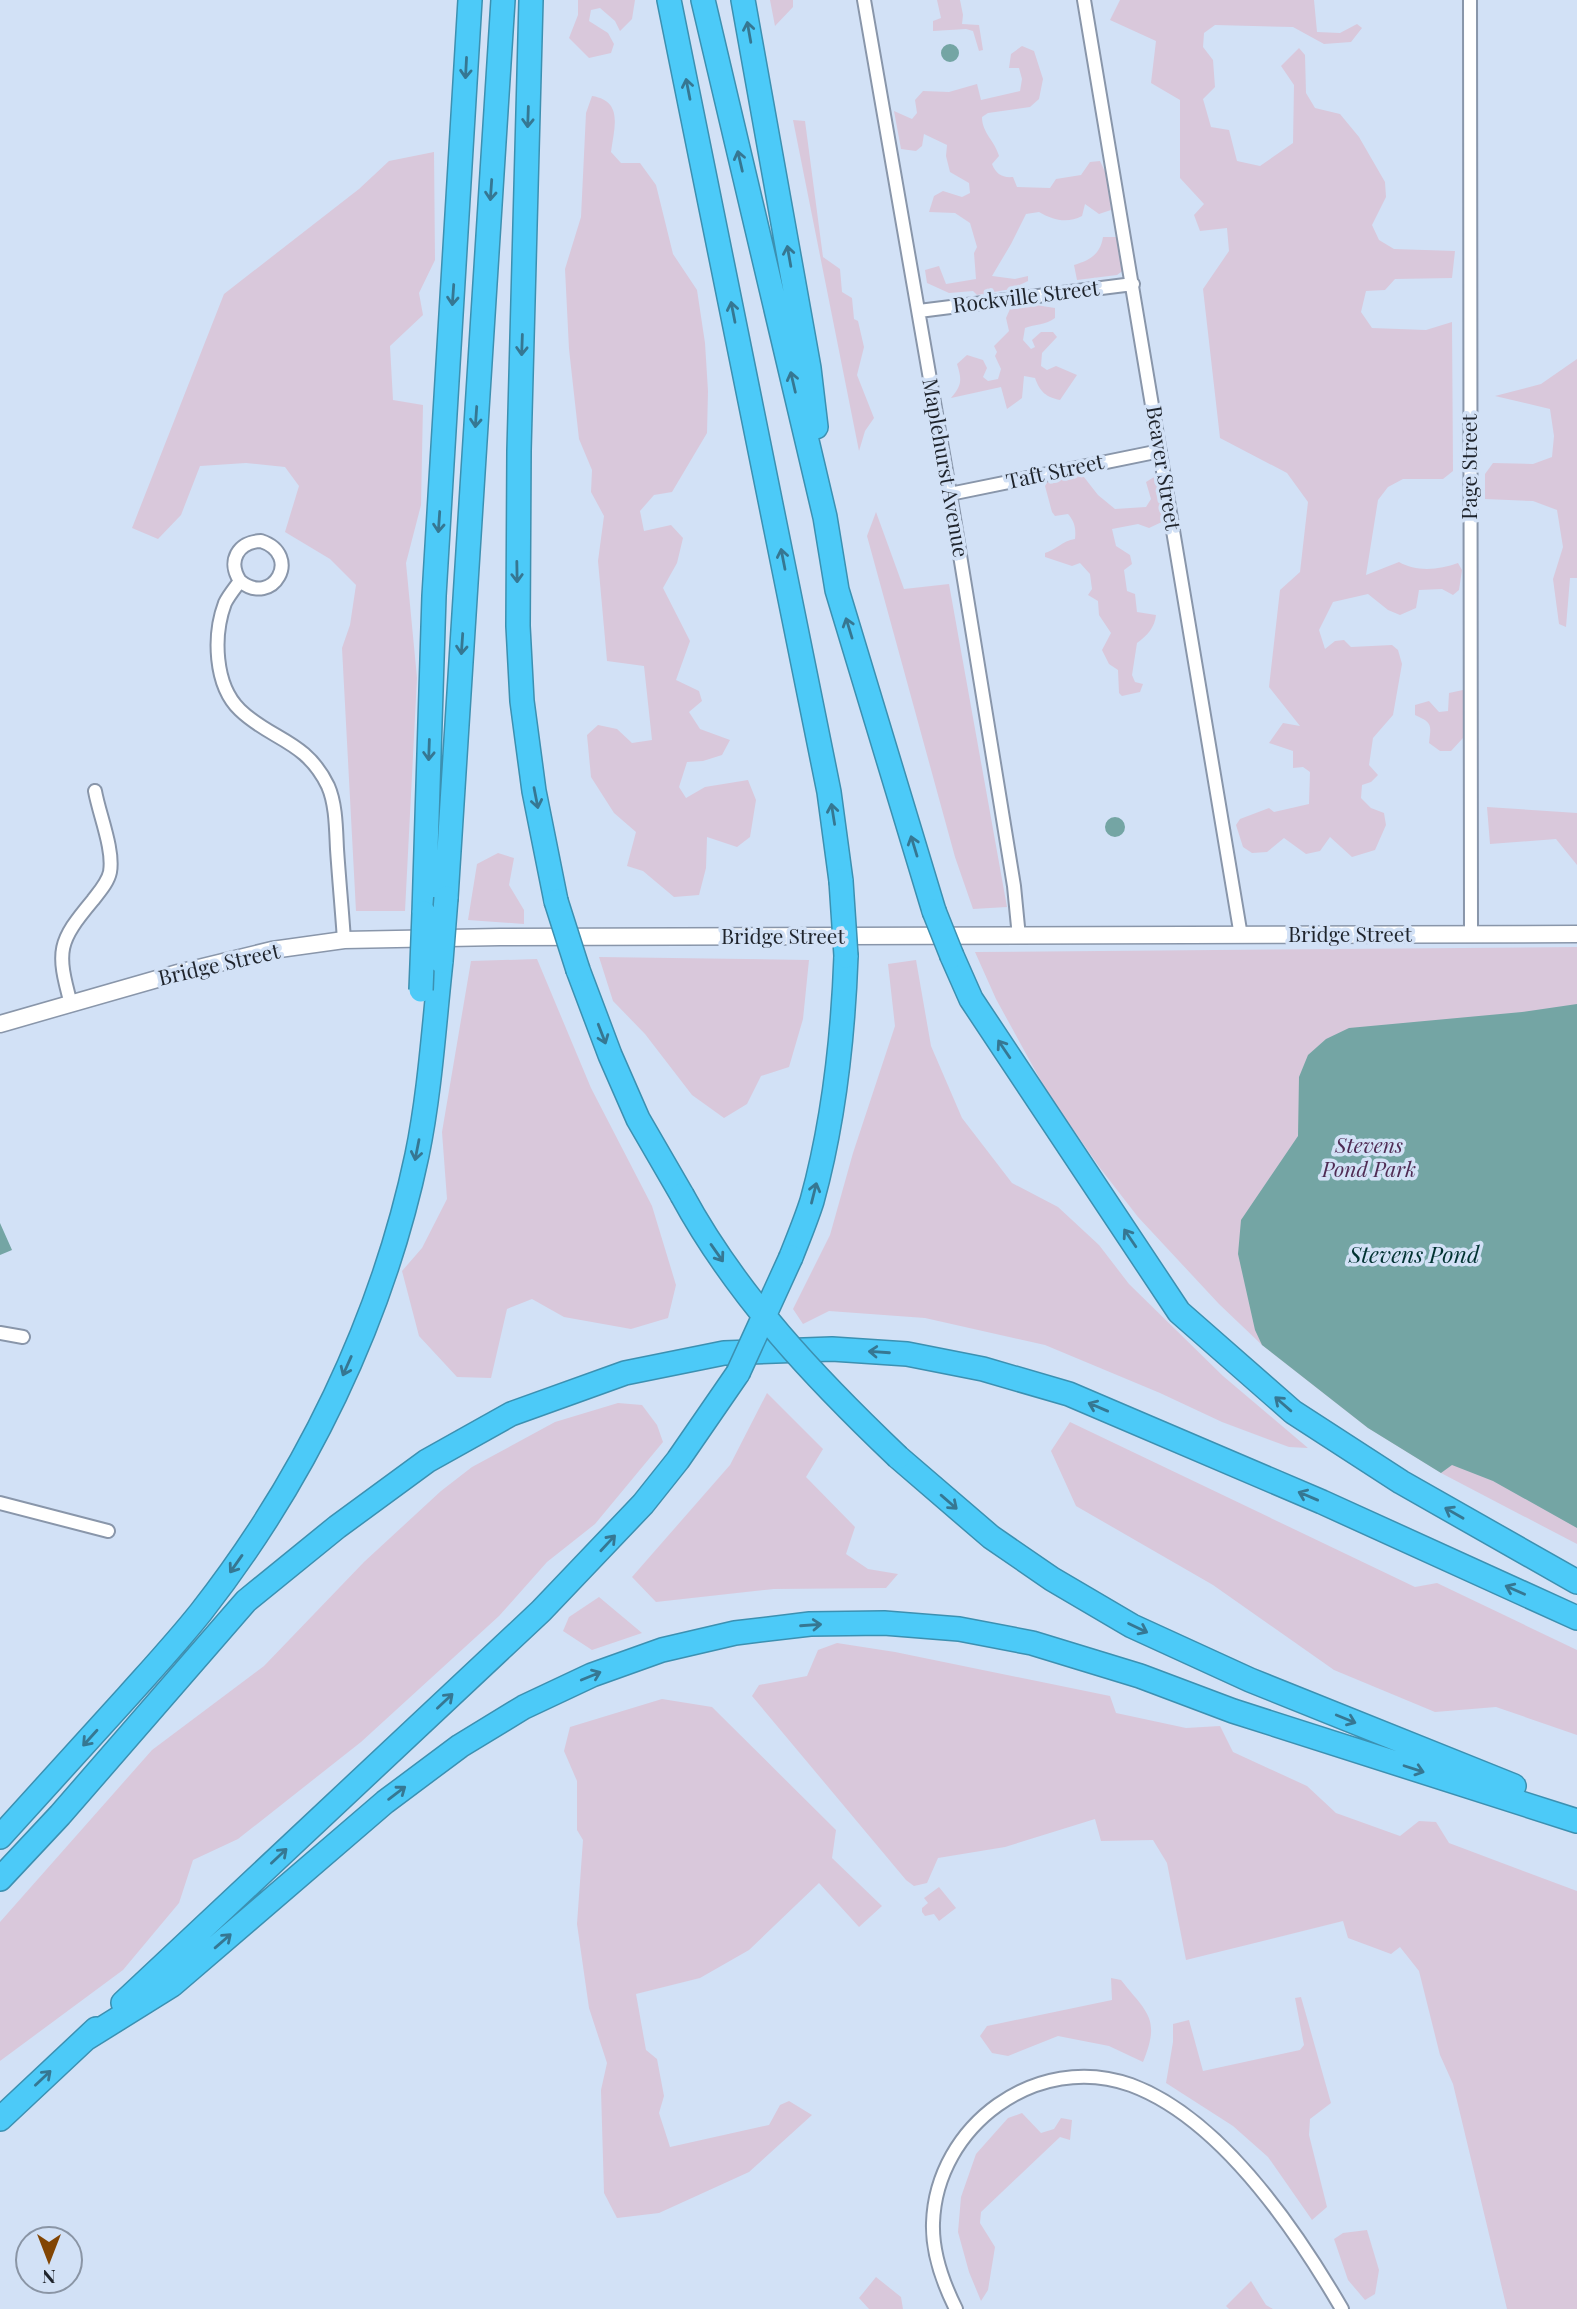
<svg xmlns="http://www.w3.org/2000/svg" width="1577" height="2309" viewBox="0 0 1577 2309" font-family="'Playfair Display',serif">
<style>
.green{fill:#d9c8db}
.water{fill:#74a5a4}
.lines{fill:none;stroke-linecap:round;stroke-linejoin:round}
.minor-casing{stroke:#8996aa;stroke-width:16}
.tertiary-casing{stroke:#8996aa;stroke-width:19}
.motorway-casing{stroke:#3c90b1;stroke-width:26}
.minor{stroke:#fff;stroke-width:12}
.tertiary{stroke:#fff;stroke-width:16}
.motorway{stroke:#4ccaf8;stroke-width:23}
.motorway-bridge-casing{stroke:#3c90b1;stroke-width:26;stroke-linecap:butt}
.motorway-bridge{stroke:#4ccaf8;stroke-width:23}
.oneway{stroke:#367792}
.labels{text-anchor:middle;stroke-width:7;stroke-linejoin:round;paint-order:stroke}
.street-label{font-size:21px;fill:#1f242c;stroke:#d2e1f6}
.park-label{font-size:21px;font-style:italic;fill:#4f2b54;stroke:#d2e1f6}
.water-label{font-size:23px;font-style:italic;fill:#003231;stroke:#d2e1f6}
</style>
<rect width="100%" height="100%" fill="#d2e1f6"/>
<path class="green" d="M578,0H635L632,19L620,31L615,21L600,8L591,10L589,21L608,33L614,44L611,53L589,58L569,38L578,15Z
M770,0H793V7L775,26Z
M937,0H960L963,15L962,24L979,25L983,50L979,51L973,31L966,29L933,31V21L941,18Z
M1120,0H1314L1317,32L1340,33L1357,24L1362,28L1351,42L1324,44L1293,27L1215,25L1204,33L1203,47L1213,60L1215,87L1203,99L1211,127L1229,130L1237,161L1260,166L1293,143L1294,85L1281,66L1299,48L1305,55L1306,93L1315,108L1340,114L1359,137L1385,182L1386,197L1372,225L1379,240L1394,249L1455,251L1452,278L1395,279L1385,290L1366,291L1361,312L1372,328L1426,330L1452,322L1453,471L1443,479H1403L1388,487L1378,500L1366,575L1399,562C1416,572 1439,570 1458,563L1462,570L1459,590L1453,595L1442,589L1419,590L1416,608L1400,615L1388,610L1368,594L1333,602L1319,630L1325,649L1335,641L1344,640L1351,647L1392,645L1398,650L1402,664L1393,715L1373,738L1369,765L1378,775L1371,782L1362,785L1361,798L1371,808L1384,813L1386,825L1375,850L1352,857L1330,837L1320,851L1306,854L1284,838L1267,852L1252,853L1243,847L1236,825L1240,819L1269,808L1274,812L1309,804L1310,772L1303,767L1293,768V751L1269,743L1283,723L1300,726L1269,687L1280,590L1300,572L1308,502L1287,473L1220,438L1203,289L1229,251L1227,228L1200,231L1194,215L1204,204L1180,178V100L1151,83L1156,41L1110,20Z
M1022,46L1034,51L1043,79L1039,99L1030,107L988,113L982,117C982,133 995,141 999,156L992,164C996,174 1002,178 1013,177L1017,187L1050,188L1056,179L1081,175L1090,162L1100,161L1108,178L1111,210L1099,214L1085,204L1082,216C1067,224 1053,220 1039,212L1026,214L1011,244L992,276L1015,279L1028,276V281L1011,289L977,295L973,291L949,293L927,283L925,270L939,266L946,284L976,279L974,253L977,247L970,223L955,213L929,212L934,196L943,191L962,197L970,193L969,183L950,172L946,156L947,145L924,134L922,146L916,151L901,149L894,111L912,119L917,113L915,100L923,91L949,92L977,84L981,100L1020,91L1022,79L1019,68H1009L1011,54Z
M592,96C624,101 614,128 611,152L621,163H640L656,185L673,254L697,290L705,343L708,391L707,433L672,492L654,495L640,511L644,531L671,525L683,538L677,563L663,588L690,641L676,680L699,691L702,701L689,712L700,729L730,740L722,755L703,761L687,762L679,787L686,798L705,787L748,780L756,800L750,837L737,847L707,837L706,868L699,895L674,897L643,871L627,866L636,832L614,813L591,777L587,735L598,725L617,729L632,743L652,740L644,666L607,661L598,561L604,516L591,492L592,470L579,439L569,349L565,269L581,217L586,113Z
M793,120L805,121L823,257L840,269L842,292L852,298L854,319L858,321L864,347L857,375L874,418L865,431L859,451Z
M434,152L435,260L419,293L423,315L390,346L393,400L423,405L421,505L406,563L417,678L405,911H356L342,648L350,625L356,585L330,559L285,532L299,486L285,467L246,463L200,466L181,515L158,539L132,528L224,294L359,189L389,161Z
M1103,237H1116L1124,270L1117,275L1077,280L1074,265C1090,260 1100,255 1103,237Z
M1029,304L1055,308V318C1046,325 1035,324 1025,328L1023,340L1031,349L1035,347L1032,340L1041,332H1053L1057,337L1042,353L1041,366L1047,370L1056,366L1077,375L1060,400C1046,397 1040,392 1035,378L1024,376L1022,398L1007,409L1001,387L951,398C962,385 962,380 957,364L967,355L983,360L987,368L983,377L988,381L998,379L1001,369L995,356L997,352L994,346L1009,331L1006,318L1010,309Z
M1577,359V578H1570L1566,627L1559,624L1553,579L1563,547L1557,510L1533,501L1485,499V474L1493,463L1533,464L1552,457L1554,436L1550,409L1495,396L1541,384Z
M1080,472L1098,495L1115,509L1146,507L1151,499L1146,482L1154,477L1157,481L1164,521L1149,528L1138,524L1112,529L1116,546L1130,555L1132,564L1124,570L1127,591L1135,594L1137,612L1156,615C1155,627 1147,636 1137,643L1132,675L1135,682L1143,684L1140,692L1122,696L1119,693L1118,670L1109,664L1102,650L1111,633L1099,615L1098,601L1088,595L1092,589L1090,574L1080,563L1072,566L1045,557V553C1056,550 1062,541 1075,539C1076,529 1075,522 1068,514L1055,516L1052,512L1045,486L1049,479Z
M876,512L904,589L949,584L1007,907L973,909L955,857L867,536Z
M1463,690V738L1451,751H1440L1429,743C1431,725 1433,723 1415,715V705L1429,701L1439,712L1448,711L1449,693Z
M1487,807L1577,813V865L1556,839L1490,844Z
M498,853L514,858L509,885L524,910V924L468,920L477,864Z
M1577,947V1544L1441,1473L1368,1428L1262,1345L1219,1304L1138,1217L1100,1168L1047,1092L996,999L975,952Z
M599,957L809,960L803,1019L789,1067L761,1076L747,1104L724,1118L692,1095L645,1034L613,1001Z
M537,959L591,1088L652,1206L676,1285L668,1318L631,1329L564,1317L532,1299L507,1309L491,1378L457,1377L419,1336L402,1271L422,1248L447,1199L442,1132L471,961Z
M916,960L931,1046L962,1118L1012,1183L1058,1207L1099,1245L1129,1284L1223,1376L1308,1448L1289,1447L1222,1422L1160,1393L1045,1345L925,1318L829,1311L803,1324L793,1309L830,1235L853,1153L895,1026L888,964Z
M767,1393L823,1449L806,1477L855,1527L846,1554L868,1569L898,1574L886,1588L774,1589L656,1602L632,1577L730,1465Z
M618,1403L642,1405L657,1425L663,1442L595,1524L547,1562L499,1616L361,1742L238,1839L193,1860L179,1903L123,1970L0,2061V1922L152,1750L264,1666L364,1562L441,1491L472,1467L555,1422Z
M1070,1422L1415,1587L1437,1583L1577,1650V1735L1496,1707L1435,1712L1334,1670L1213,1585L1076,1506L1051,1451Z
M599,1597L642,1633L592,1650L563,1631L569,1617Z
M837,1643L895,1652L1110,1696L1116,1713L1186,1728L1220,1726L1233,1752L1307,1786L1336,1813L1400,1836L1419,1821L1436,1822L1449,1843L1577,1891V2309H1507L1453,2084L1440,2055L1419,1971L1400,1947L1391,1954L1348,1938L1343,1921L1186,1960L1167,1863L1153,1840L1101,1841L1095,1819L1005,1847L938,1858L927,1883L914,1886L906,1880L752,1696L759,1685L807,1676L818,1650Z
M662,1699L712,1707L836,1830L832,1858L882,1906L859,1927L819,1883L749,1950L700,1978L636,1994L646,2050L657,2059L664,2096L659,2113L670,2147L769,2125L780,2105L789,2101L812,2115L749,2172L659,2213L617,2218L604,2193L601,2090L607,2063L589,2008L577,1924L583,1840L577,1830V1781L564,1751L570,1727Z
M939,1887L956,1908L939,1921L934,1914L925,1916L922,1912V1908L928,1903L924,1898Z
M1111,1978L1121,1980C1147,2013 1161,2018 1143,2062L1109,2046L1058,2036L1008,2056L992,2053L980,2036L987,2026L1112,2000Z
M1301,1997L1331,2103L1310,2119L1309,2135L1327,2207L1312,2220L1268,2157L1233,2126L1166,2083L1173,2042V2024L1189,2020L1203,2071L1300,2050L1304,2045L1295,1998Z
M1022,2113L1041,2133L1054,2129L1061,2118L1072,2120L1070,2140L1060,2137L981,2212L980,2223L995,2247L988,2290L981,2301L969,2272L958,2232L961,2197L976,2154L1008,2118Z
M1367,2230L1379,2270L1375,2294L1365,2300L1348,2280L1334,2239L1343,2233Z
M876,2277L901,2297L903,2309H869L859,2298Z
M1251,2281L1266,2305L1273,2309H1229L1226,2306Z"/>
<path class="water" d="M941 53a9 9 0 1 1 18 0a9 9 0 1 1-18 0Z
M1105 827a10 10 0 1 1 20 0a10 10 0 1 1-20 0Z
M1577,1004V1528L1493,1481L1452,1465L1441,1473L1368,1428L1262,1345L1255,1330L1238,1254L1241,1220L1298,1136L1299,1077L1308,1055L1326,1039L1349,1028L1522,1012Z
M0,1223L12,1250L0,1255Z"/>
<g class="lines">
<defs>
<path id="minor" d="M864,0L950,494L1014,886L1019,937
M1084,0L1241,936
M1470,0L1471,934
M919,311L1133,284
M950,494L1160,451
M240,581C227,561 238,542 261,541C303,555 273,608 240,581C235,588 229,595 225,603C213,635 214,685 240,710C271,740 306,740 328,786C336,804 336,829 337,849C339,879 342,910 344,940
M71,1004C56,950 58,942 93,900C100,891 108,882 110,872C114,849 99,814 95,791
M0,1333L23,1337
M0,1503L108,1531
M956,2309C943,2283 932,2253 933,2223C936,2126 1037,2051 1131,2085C1220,2118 1296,2230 1342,2309"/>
<path id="tertiary" d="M0,1024L178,973L272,950L344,940L500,937L1577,934"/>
<path id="motorway" d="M531,0L519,451L518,626L522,701L534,791L556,901
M669,0L829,792L841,881
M703,0L825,517L837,590L934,911
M743,0L809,368L816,427
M446,898L503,0
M424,913L434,596L470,0
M952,956L971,999L1179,1312L1293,1412L1401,1482L1577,1582
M578,970L610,1055L638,1119L682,1195
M791,1257C798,1239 806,1220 812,1201C834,1121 843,1039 846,956
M898,1457L991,1537L1052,1579L1132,1626L1250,1680L1514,1786
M0,1837C43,1790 85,1743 128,1696C153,1668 178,1641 201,1612C305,1479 382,1321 417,1155C430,1092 434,1025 441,961
M0,1879L60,1815L246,1601L337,1527L427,1461L511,1414L625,1373L724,1353L832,1349L907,1354L983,1369L1069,1394L1322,1502L1577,1618
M123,2003L541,1611L643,1504L678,1460L738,1373
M87,2038L172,1985L385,1802L460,1746L524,1707L592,1675L662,1650L735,1633L810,1624L884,1623L959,1629L1032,1643L1140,1676L1233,1711L1577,1821
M0,2119L96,2029"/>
</defs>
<use href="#minor" class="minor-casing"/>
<use href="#tertiary" class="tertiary-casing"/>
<use href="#motorway" class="motorway-casing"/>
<use href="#minor" class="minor"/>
<use href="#tertiary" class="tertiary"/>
<use href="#motorway" class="motorway"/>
<defs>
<path id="motorway-bridge" d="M841,881L846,956
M556,901L578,970
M934,911L952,956
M441,961L446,898
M421,990L424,913
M682,1195C736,1295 816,1379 898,1457
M738,1373L791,1257"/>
</defs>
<use href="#motorway-bridge" class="motorway-bridge-casing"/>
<use href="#motorway-bridge" class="motorway-bridge"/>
</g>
<defs><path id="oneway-shaft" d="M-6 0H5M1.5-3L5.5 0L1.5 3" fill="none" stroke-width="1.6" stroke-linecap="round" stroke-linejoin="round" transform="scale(1.75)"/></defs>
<g class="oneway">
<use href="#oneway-shaft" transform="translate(749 32) rotate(-100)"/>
<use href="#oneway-shaft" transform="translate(466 68) rotate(93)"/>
<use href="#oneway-shaft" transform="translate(688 89) rotate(-101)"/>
<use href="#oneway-shaft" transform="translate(528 117) rotate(92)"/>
<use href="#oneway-shaft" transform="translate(740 161) rotate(-103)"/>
<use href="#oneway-shaft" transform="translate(491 190) rotate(94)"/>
<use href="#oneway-shaft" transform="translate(789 256) rotate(-100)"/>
<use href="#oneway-shaft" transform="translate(453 295) rotate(94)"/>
<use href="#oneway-shaft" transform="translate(733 312) rotate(-101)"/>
<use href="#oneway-shaft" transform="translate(522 345) rotate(92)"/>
<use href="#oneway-shaft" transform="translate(793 382) rotate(-103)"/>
<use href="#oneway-shaft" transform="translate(476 417) rotate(94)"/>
<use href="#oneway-shaft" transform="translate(439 522) rotate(94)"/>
<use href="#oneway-shaft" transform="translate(783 559) rotate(-101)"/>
<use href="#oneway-shaft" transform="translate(517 572) rotate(89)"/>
<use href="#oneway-shaft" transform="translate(849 628) rotate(-107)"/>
<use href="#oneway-shaft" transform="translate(462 644) rotate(94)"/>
<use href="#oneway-shaft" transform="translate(429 750) rotate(92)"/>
<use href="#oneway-shaft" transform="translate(536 798) rotate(79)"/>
<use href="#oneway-shaft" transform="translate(833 814) rotate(-99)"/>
<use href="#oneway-shaft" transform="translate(914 846) rotate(-107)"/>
<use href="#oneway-shaft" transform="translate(602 1034) rotate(69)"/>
<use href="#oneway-shaft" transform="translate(1004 1049) rotate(-124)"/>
<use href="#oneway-shaft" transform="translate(417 1150) rotate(101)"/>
<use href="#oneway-shaft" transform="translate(814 1193) rotate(-76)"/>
<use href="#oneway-shaft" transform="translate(1130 1238) rotate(-124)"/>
<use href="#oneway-shaft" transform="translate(717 1253) rotate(55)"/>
<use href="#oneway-shaft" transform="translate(879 1352) rotate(-176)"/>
<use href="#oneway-shaft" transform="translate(347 1366) rotate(114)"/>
<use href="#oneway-shaft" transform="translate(1283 1404) rotate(-139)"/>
<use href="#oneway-shaft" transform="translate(1098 1407) rotate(-157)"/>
<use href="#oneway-shaft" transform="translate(1308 1496) rotate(-157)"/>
<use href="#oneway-shaft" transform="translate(949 1502) rotate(41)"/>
<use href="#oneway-shaft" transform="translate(1454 1513) rotate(-150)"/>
<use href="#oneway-shaft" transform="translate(608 1543) rotate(-47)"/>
<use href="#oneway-shaft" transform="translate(236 1564) rotate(125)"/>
<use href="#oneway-shaft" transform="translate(1515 1590) rotate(-156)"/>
<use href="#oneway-shaft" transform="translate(811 1625) rotate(-4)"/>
<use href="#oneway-shaft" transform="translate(1138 1628) rotate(26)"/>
<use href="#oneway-shaft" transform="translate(591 1676) rotate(-22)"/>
<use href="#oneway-shaft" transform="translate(445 1701) rotate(-43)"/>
<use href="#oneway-shaft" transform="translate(1346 1719) rotate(22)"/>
<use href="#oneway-shaft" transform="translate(90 1738) rotate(132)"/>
<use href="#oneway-shaft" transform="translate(1414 1769) rotate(18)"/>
<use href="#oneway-shaft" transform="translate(397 1793) rotate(-37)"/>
<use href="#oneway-shaft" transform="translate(279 1856) rotate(-43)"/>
<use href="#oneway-shaft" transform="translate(223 1941) rotate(-41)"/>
<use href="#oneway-shaft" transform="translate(43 2078) rotate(-43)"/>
</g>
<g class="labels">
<g class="street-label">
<text transform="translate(1026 297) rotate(-7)" y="7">Rockville Street</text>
<text transform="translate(1470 467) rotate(-90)" y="7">Page Street</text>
<text transform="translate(945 468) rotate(80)" y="7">Maplehurst Avenue</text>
<text transform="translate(1163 468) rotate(81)" y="7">Beaver Street</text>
<text transform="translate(1055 472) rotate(-12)" y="7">Taft Street</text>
<text x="1350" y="942">Bridge Street</text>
<text x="783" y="944">Bridge Street</text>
<text transform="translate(219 965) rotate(-13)" y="7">Bridge Street</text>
</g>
<g class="park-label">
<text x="1369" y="1153">Stevens<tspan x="1369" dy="24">Pond Park</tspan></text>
</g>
<g class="water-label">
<text x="1414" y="1263">Stevens Pond</text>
</g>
</g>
<g transform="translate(49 2260) rotate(180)"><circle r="33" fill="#d2e1f6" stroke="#8a95a5" stroke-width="2"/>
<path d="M0-5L12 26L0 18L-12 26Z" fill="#824503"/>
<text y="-10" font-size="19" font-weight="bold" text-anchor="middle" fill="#1f242c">N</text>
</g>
</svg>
